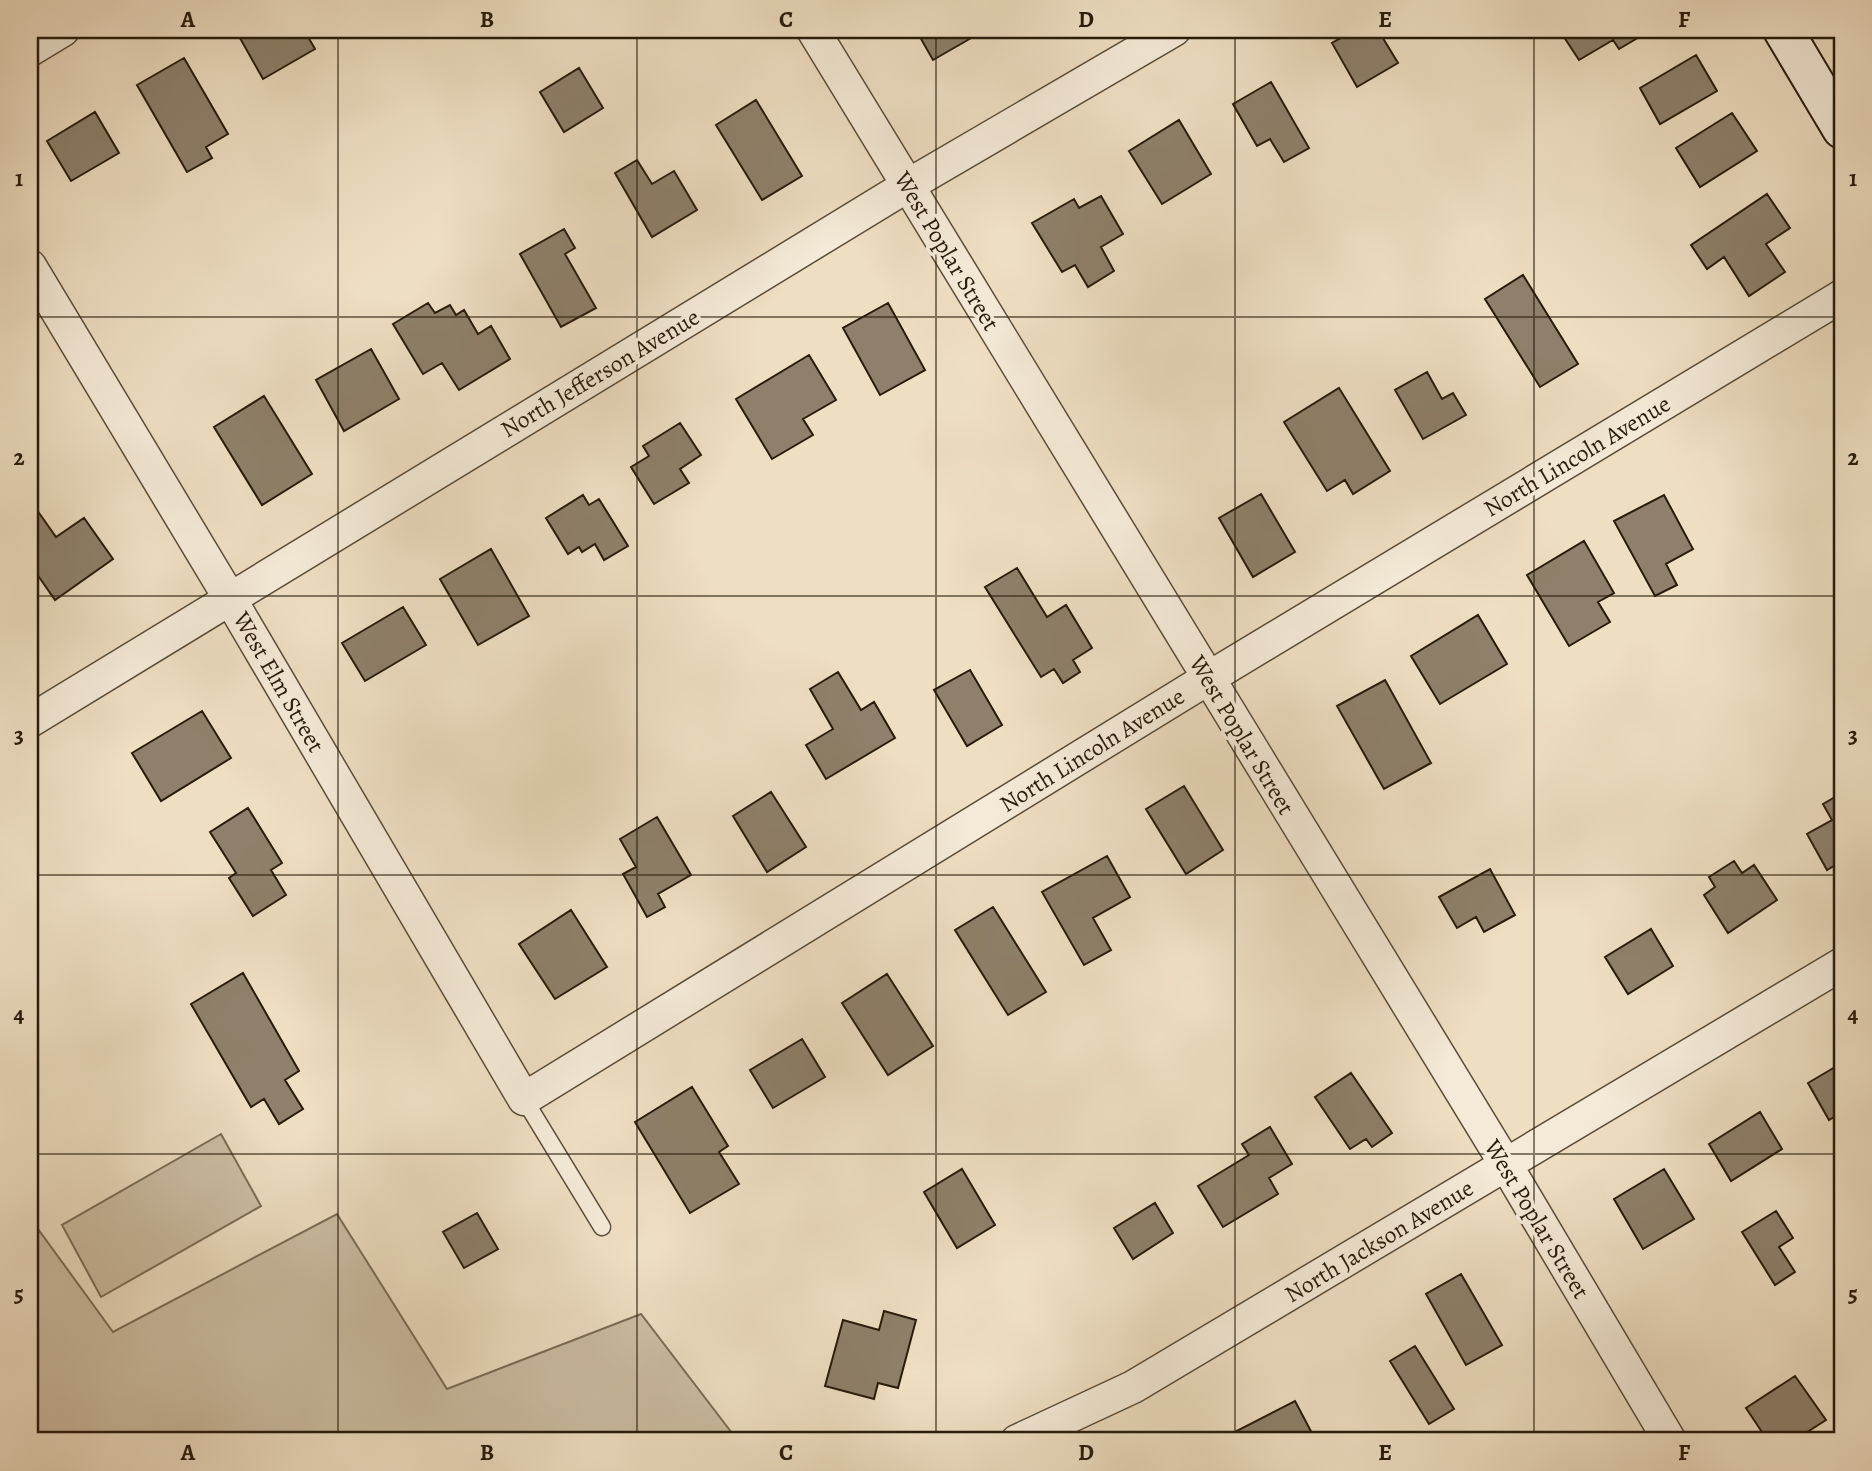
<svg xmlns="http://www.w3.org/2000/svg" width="1872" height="1471" viewBox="0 0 1872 1471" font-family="Alegreya,serif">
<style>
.green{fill:#ccbda3;stroke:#7a6c56;stroke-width:2}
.building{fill:#8e806a;stroke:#271b0a;stroke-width:2}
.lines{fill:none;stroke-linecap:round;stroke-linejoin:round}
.lane-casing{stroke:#594c38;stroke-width:19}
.street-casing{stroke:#594c38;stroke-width:35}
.secondary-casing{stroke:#271b0a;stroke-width:42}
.lane{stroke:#f4ead7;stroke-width:16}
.street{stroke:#f4ead7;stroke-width:32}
.secondary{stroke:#f4ead7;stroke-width:38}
.grid{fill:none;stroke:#271b0a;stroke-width:2;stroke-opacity:0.55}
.labels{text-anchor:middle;stroke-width:7;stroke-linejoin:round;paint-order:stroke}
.street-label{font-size:24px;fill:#271b0a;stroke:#f4ead7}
.neatline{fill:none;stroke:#271b0a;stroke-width:2.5}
.grid-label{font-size:23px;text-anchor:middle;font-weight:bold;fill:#271b0a}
</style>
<rect width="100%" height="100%" fill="#eedec2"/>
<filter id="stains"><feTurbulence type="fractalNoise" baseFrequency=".00286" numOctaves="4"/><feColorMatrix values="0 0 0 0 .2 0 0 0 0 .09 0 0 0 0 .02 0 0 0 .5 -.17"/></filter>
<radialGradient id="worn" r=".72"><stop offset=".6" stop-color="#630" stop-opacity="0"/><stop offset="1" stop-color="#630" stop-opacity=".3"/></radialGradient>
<path class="green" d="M221,1134L261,1206L101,1297L62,1225Z
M337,1214L447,1389L641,1314L738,1441H30V1218L113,1332Z"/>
<path class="building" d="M238,30H304L315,49L263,79L236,31Z
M916,30H985L933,60Z
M1355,30H1378L1398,63L1357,87L1332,43Z
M1576,30H1637L1641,36L1619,49L1613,40L1579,60L1564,37Z
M1696,55L1717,91L1660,124L1640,88Z
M184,58L228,134L206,147L212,158L187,172L137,85Z
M579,68L603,108L564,132L540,92Z
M1271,82L1309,148L1284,162L1270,139L1257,146L1233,104Z
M756,100L802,176L762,200L716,125Z
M95,112L119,153L71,181L47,141Z
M1732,113L1757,151L1700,187L1676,148Z
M1179,120L1211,174L1162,204L1129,151Z
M637,160L652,184L674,171L697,210L652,237L615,173Z
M1767,194L1790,228L1766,244L1785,272L1749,296L1724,257L1707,269L1691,245Z
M1101,196L1123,234L1101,247L1114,271L1088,287L1075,265L1062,272L1032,223L1074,199L1079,208Z
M564,229L575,248L565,254L596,308L561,327L520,254Z
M1523,275L1578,364L1540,387L1485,299Z
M428,303L435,313L450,305L456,315L464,310L478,334L491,326L510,359L459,390L442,363L423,374L393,324Z
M888,303L925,370L880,395L843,328Z
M371,349L399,399L344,431L316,380Z
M809,355L836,400L803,419L813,435L772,459L736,399Z
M1427,372L1442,399L1453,393L1466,415L1423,439L1395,390Z
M1339,388L1390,471L1353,494L1345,480L1327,491L1284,422Z
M264,396L312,474L262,505L214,427Z
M1842,407V421L1836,411Z
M680,423L701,455L680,469L689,483L654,504L631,467L649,456L643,446Z
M1261,494L1295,552L1253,577L1219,518Z
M583,495L589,505L599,499L628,546L604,560L595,544L582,552L579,547L568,554L546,518Z
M1664,495L1693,549L1666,564L1677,585L1655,596L1614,521Z
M32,503L56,537L84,518L113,559L55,600L30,564Z
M1584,541L1614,593L1598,602L1610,622L1569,646L1527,575Z
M491,549L529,616L478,645L440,579Z
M1017,568L1047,617L1066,605L1092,648L1073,660L1080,672L1063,683L1054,669L1041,677L985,587Z
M403,607L426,645L365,681L342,643Z
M1478,615L1507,664L1440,704L1411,656Z
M970,670L1002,725L967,746L934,690Z
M838,672L861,710L874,702L895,738L826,779L806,745L833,729L810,689Z
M1385,680L1431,763L1384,789L1337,706Z
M202,711L231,758L161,801L132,753Z
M1184,786L1223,850L1186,874L1146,809Z
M771,792L806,847L767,872L733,816Z
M1842,793V861L1827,870L1807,834L1832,820L1823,804Z
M248,808L282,863L271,870L286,895L253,916L229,878L236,873L210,832Z
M657,817L691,875L658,894L665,907L647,917L623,874L636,867L620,839Z
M1107,856L1130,897L1093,918L1111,950L1084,965L1042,892Z
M1734,861L1742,873L1754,865L1777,900L1728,933L1704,895L1715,887L1709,877Z
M1490,869L1515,915L1484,932L1476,917L1457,928L1439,897Z
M30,875L37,887L30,891Z
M993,907L1046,992L1008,1015L955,930Z
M571,910L607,967L555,999L519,944Z
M1651,929L1673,966L1628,994L1605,957Z
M243,973L299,1071L285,1080L303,1109L279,1124L264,1099L251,1107L191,1004Z
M887,974L933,1046L888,1075L842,1003Z
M802,1039L825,1077L773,1108L750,1070Z
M1842,1063V1112L1829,1120L1808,1083Z
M1351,1073L1392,1133L1372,1147L1366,1139L1350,1149L1315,1097Z
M692,1087L728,1146L719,1152L739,1184L690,1213L635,1122Z
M1760,1112L1782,1149L1731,1181L1709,1144Z
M1270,1127L1292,1164L1269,1178L1278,1194L1223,1227L1198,1186L1249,1155L1242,1144Z
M962,1169L995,1225L957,1248L924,1192Z
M1664,1169L1694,1219L1643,1249L1614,1199Z
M1155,1203L1173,1233L1133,1259L1114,1228Z
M1776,1211L1793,1238L1779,1247L1795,1272L1775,1285L1742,1232Z
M477,1213L498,1249L464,1268L443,1232Z
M1461,1274L1502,1345L1466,1365L1426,1294Z
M884,1311L916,1320L898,1388L878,1383L874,1399L825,1386L843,1320L879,1330Z
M1415,1346L1454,1409L1429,1424L1390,1361Z
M1795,1376L1826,1420L1793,1441H1768L1746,1408Z
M1295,1401L1314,1437L1306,1441H1224L1223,1438Z"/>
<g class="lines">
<defs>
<path id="lane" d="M524,1099L602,1227"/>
<path id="street" d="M813,30L1506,1165L1670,1441
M30,50L63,30
M30,266L229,597L524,1099L1207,679L1842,296
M30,721L907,186L1174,30
M1017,1441L1133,1387L1842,964"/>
<path id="secondary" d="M1783,30L1842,129"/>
</defs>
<use href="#lane" class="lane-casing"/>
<use href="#street" class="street-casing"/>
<use href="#secondary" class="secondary-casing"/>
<use href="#lane" class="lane"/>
<use href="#street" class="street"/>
<use href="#secondary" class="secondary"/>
</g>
<path class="grid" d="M338,30V1441M637,30V1441M936,30V1441M1235,30V1441M1534,30V1441M30,317H1842M30,596H1842M30,875H1842M30,1154H1842"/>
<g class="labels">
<g class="street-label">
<text transform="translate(947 251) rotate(59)" y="8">West Poplar Street</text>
<text transform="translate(600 373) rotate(-31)" y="8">North Jefferson Avenue</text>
<text transform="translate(1577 456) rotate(-31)" y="8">North Lincoln Avenue</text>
<text transform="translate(279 682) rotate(60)" y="8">West Elm Street</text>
<text transform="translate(1242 735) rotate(59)" y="8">West Poplar Street</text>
<text transform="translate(1092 750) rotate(-32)" y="8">North Lincoln Avenue</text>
<text transform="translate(1537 1219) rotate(59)" y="8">West Poplar Street</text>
<text transform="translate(1379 1241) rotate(-31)" y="8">North Jackson Avenue</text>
</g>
</g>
<rect width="1872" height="1471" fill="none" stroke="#eedec2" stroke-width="77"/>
<rect x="38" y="38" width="1796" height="1394" class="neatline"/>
<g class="grid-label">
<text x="188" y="27">A</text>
<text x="487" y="27">B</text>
<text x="786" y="27">C</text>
<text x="1086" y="27">D</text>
<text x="1385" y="27">E</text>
<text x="1684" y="27">F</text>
<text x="19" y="186">1</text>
<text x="1853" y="186">1</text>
<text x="19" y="465">2</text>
<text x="1853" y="465">2</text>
<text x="19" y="743">3</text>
<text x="1853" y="743">3</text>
<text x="19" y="1022">4</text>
<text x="1853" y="1022">4</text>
<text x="19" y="1301">5</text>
<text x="1853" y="1301">5</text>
<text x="188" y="1460">A</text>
<text x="487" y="1460">B</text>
<text x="786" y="1460">C</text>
<text x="1086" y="1460">D</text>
<text x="1385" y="1460">E</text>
<text x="1684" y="1460">F</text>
</g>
<rect width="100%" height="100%" filter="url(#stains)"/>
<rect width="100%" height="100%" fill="url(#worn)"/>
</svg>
